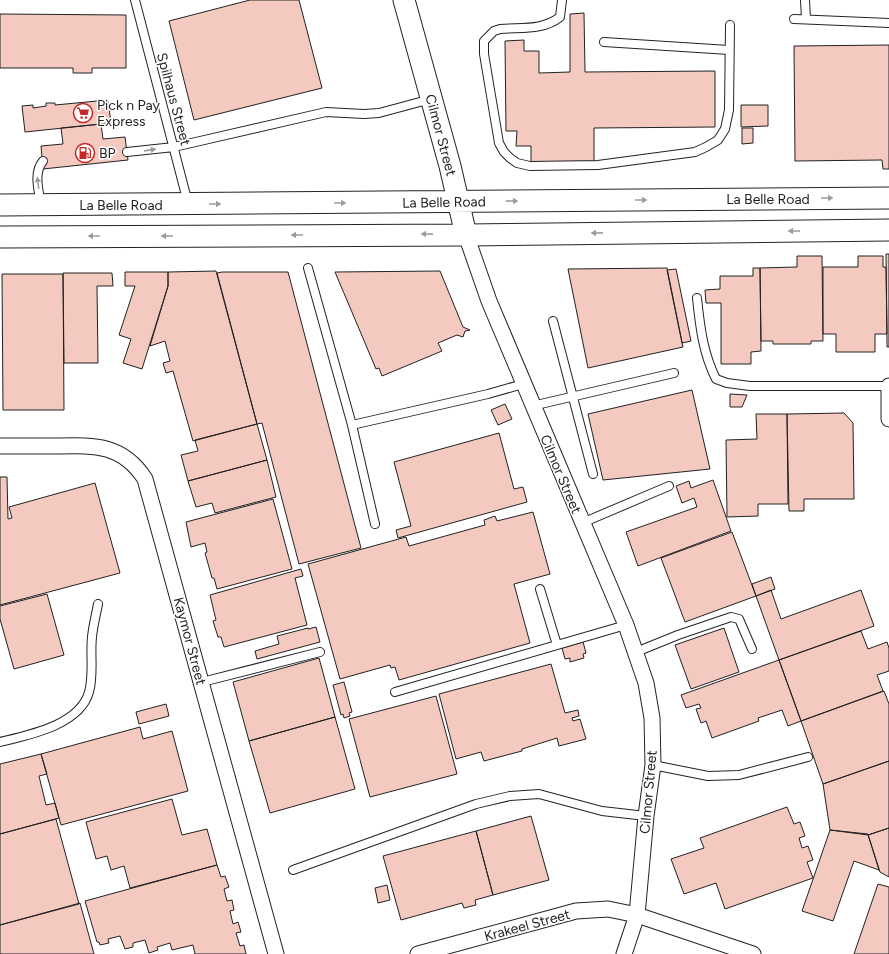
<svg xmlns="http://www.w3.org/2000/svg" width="889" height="954" viewBox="0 0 889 954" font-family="Figtree,sans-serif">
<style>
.building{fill:#f3c9c0;stroke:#222}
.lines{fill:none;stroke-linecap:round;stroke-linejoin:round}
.lane-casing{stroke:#222;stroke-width:10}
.street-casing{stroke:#222;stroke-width:17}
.secondary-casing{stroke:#222;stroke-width:23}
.lane{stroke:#fff;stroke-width:8}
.street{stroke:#fff;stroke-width:15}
.secondary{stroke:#fff;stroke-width:21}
.oneway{fill:#9c9c9c}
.labels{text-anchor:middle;stroke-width:3;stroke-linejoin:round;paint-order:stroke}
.street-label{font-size:14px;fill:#222;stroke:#fff}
.poi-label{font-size:14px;fill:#222;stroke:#fff;text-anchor:start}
</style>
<rect width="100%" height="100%" fill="#fff"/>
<path class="building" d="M250,0H299L322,88L194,120L169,21Z
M584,13L585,72L715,71V127L594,128V163L531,164V146H516L517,131H506L505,41L524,40V51H539V73L570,72V14Z
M0,14L126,15V68H92V73H73V68H0Z
M889,45V169H883L882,160L795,161L794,46Z
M108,100L111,123L25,132L22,106L33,105V108L46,106V103H55V105Z
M741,105H768V126L741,127Z
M101,124L103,139L125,137L128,160L43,169L41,146L63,144L61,128Z
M742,128H753V143L742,144Z
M886,254H889V347H887Z
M797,256H822L823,341H811V344H773V341H761L760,268L797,267Z
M858,256H883V267H886L887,334H875V352H836V334H823V267H858Z
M667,268L683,347L588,368L568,269Z
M753,268H760L761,351L751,352V364H721V303H706L705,290L720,289V276H753Z
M676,269L691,341L682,343L667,270Z
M216,271L257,424L193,441L173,371L166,373L163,363L170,361L165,341L150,346L168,286V272Z
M440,271L463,327L470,330L465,331L463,337L457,335L438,343L442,351L382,376L379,368L376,369L335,272Z
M125,272H168V286L142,369L123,363L131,339L119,335L135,286H125Z
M222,272H288L361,548L299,564L262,423L257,424L217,273Z
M63,273H112L113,286H97L98,363H64Z
M2,274H63L64,410H3Z
M692,390L710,469L603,480L588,414Z
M730,394L747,395L742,407H730Z
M505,404L512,419L498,425L491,410Z
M844,413L853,423L854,499H804V511H789L787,414Z
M756,414H787L788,504H758V516L727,517L726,440L757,439Z
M257,424L267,460L188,481L181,455L198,451L195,440Z
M499,433L514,489L523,487L527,502L398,538L396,530L411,526L394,462Z
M267,460L276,497L215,513L212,503L196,507L188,481Z
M0,477H7L8,519L12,518L9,507L95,483L120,573L0,605Z
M713,480L731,531L638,566L626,532L697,507L694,498L682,503L676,486L689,481L691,488Z
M273,499L292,569L217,589L214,578H212L205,553L207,552L205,543L191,547L186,522Z
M533,512L550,574L514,584L530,643L399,680L395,667L391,668L390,665L340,679L308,564L406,537L409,546L485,525L484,520L495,516L497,521Z
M732,532L756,596L685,622L661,558Z
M301,569L303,576L295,578L307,625L224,647L221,637H218L213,621L216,620L210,595Z
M771,577L775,589L756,596L752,584Z
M771,590L781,619L861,590L874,626L779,660L756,596Z
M47,594L64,655L14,669L0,619V606Z
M316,627L320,642L257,659L255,651L279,644L277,636L308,628V629Z
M724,628L739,672L691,689L675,645Z
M861,631L868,649L887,642L889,648V671L877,675L883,691L801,721L779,660Z
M583,642L586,653L583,654L584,658L570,662V658L565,659L562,648Z
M319,658L335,717L249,741L233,682Z
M779,660L801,721L788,726L782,710L758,718L759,721L712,738L706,721L701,723L696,709L701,708L699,704L686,708L681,695Z
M551,664L565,713L578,710L579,716L572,718L573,721L580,719L586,739L559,746L557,738L522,749V751L484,761L481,752L456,759L439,694Z
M344,682L352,712L349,713L350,716L344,718L343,714L341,715L333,685Z
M884,691L889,704V761L823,784L801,721Z
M436,696L457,774L370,797L349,719Z
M166,704L169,716L139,724L136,712Z
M335,717L355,789L270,813L249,741Z
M140,727L143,739L172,731L188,791L61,825L41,754Z
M41,754L47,774L39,776L46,805L55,803L59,818L0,834V764Z
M889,761V828L868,835L830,830L823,784Z
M172,799L182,835L207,829L217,865L130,888L124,866L111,870L107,856L96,859L86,822Z
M787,807L794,824L800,822L805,836L799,838L802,848L808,846L813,860L807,862L813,878L725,909L716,883L684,894L671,859L704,848L700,838Z
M531,816L549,880L493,895L476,831Z
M56,819L79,904L0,925V834Z
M889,828V877L880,872L868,835Z
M830,830L868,834L879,870L854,861L833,921L802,911Z
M476,831L493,895L475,900L476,905L464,908L462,903L401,920L383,856Z
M217,865L221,877L225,876L229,887L224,889L227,901L232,900L234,910L230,911L233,924L238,922L241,932L236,933L240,946L244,945L246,954H195L193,945L172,950L170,943L157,947L158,950L149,953L145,940L133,943V947L125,949L120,936L108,939L109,943L100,945L99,942H97L85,901Z
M878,884L889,887V954H854Z
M387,885L390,900L378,903L375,888Z
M80,903L94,954H0V925Z"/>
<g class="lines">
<defs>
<path id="lane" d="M135,0L188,203
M562,0L560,17C542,31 521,27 500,29L494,31L484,41V54L499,143L504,152L510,158L517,163L530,166L598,165L695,152L706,147L718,140L725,129L729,110L730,25
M805,0L806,19
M794,19L889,23
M604,42L729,50
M127,152L174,147L326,112L364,114L379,113L431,99
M41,205C39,191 33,173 43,161
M308,268L352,425L375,524
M697,298C700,327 703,353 716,379L727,383L750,386H889
M553,321L593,474
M532,406L674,373
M352,425L488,394L523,384
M582,523L669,486
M540,589L557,645
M636,652L678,635L731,617L739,619L752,649
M202,682L320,652
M395,692L626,625
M0,742C29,735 80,725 89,692C94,675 90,655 92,637C93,626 96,615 98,604
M653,765L708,776L739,775L808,757
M293,870L476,804L510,796L539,794L602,811L646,816"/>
<path id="street" d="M466,235L489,301L626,625L646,683L652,718L653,765L646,816L637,915L624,954
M889,386V419
M0,446C20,446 39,446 59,446C96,445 123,445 145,479L276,954
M418,954L576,911L608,909L637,915L753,954"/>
<path id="secondary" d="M404,0L450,166L466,235
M0,205L889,198
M0,237L466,235L889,230"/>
</defs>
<use href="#lane" class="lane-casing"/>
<use href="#street" class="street-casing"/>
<use href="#secondary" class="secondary-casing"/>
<use href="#lane" class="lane"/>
<use href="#street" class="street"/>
<use href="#secondary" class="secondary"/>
</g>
<defs><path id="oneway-solid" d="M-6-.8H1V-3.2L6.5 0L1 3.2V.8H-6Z"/></defs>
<g class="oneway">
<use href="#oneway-solid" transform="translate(150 150) rotate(-8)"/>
<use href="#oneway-solid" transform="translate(38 183) rotate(-97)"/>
<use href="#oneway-solid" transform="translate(827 198)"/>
<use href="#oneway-solid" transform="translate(641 200)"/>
<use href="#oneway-solid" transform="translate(512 201) rotate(-1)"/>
<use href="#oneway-solid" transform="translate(340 203)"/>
<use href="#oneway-solid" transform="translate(215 204)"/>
<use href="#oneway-solid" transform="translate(794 231) rotate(180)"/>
<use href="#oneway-solid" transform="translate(597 233) rotate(179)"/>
<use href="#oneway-solid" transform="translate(427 234) rotate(-179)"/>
<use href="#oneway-solid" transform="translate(297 235) rotate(180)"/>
<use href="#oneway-solid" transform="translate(94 236) rotate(180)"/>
<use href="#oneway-solid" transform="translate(167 236) rotate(180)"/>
</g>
<defs>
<symbol id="supermarket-ring" viewBox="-11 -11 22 22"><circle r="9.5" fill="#fff" stroke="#c62828" stroke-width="1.5"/><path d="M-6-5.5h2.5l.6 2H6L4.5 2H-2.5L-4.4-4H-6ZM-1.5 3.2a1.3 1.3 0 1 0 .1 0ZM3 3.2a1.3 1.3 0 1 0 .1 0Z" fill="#c62828"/></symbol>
<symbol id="fuel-ring" viewBox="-11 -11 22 22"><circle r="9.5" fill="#fff" stroke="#c62828" stroke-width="1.5"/><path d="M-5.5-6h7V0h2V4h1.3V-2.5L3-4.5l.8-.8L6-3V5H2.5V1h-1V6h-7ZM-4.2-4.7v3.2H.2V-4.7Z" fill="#c62828"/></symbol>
</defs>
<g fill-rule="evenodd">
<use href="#supermarket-ring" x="72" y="102" width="22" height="22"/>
<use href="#fuel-ring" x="74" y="142" width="22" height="22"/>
</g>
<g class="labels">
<g class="street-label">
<text transform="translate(174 99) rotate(75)" y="5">Spilhaus Street</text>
<text transform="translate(441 135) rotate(75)" y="5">Cilmor Street</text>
<text x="768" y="204">La Belle Road</text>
<text transform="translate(444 202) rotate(-1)" y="5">La Belle Road</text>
<text x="121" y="210">La Belle Road</text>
<text transform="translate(561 474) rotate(67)" y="5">Cilmor Street</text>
<text transform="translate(190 641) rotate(75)" y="5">Kaymor Street</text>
<text transform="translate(648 792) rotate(-85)" y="5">Cilmor Street</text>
<text transform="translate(527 925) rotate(-15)" y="5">Krakeel Street</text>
</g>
<g class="poi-label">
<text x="97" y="110">Pick n Pay<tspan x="97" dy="16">Express</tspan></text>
<text x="99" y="158">BP</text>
</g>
</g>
</svg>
